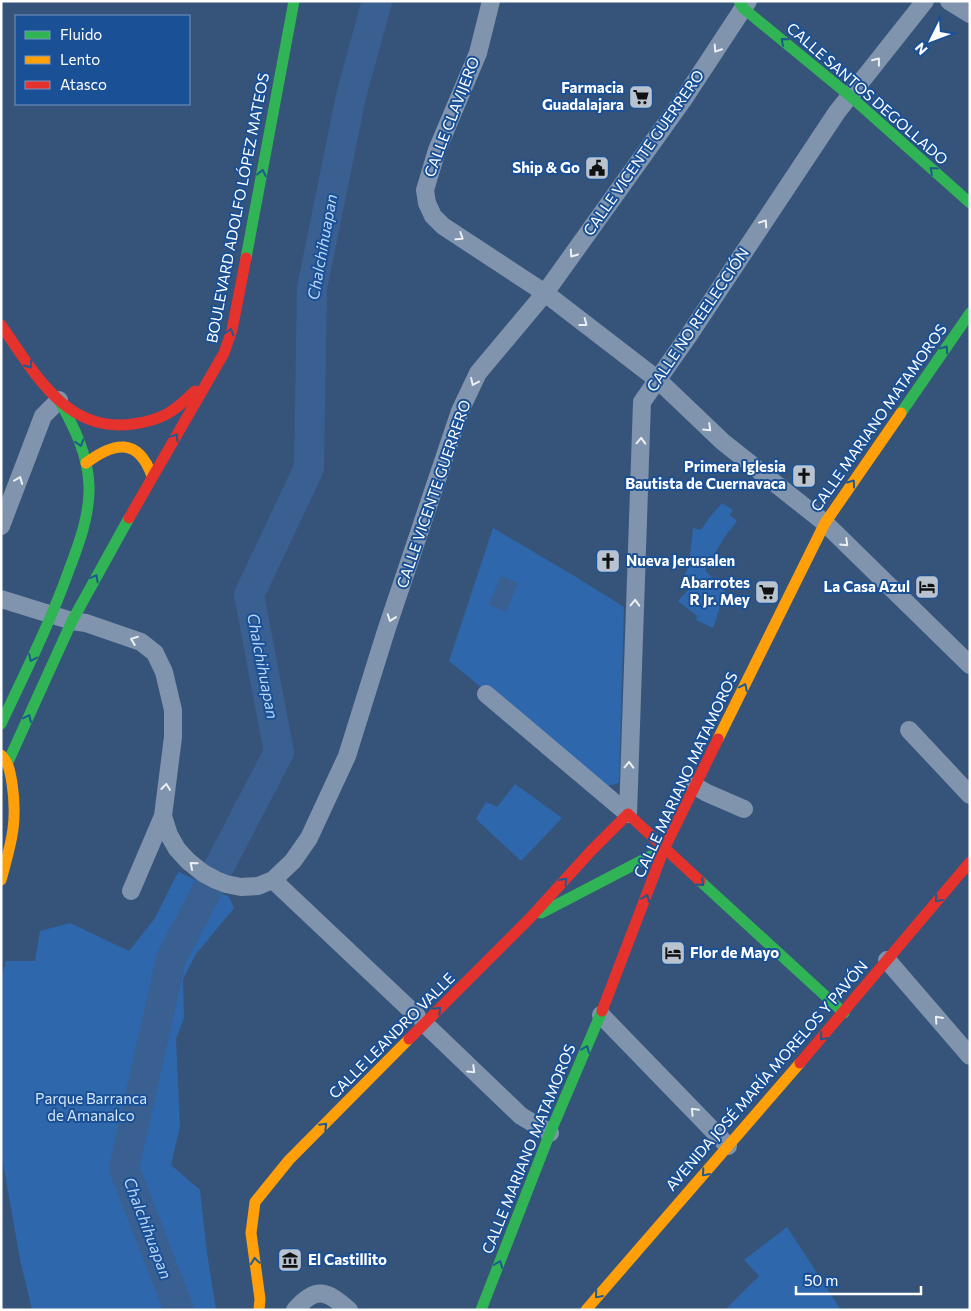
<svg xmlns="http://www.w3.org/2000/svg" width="971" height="1311" viewBox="0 0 971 1311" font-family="Commissioner,sans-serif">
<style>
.green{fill:#2f67ac}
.water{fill:#3a5f91}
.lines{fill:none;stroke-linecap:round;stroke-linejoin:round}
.river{stroke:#3a5f91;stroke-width:30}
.street{stroke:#8094ad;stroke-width:18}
.fast{stroke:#30b455;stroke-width:11}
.slow{stroke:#ff9f0a;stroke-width:11}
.jam{stroke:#e5322d;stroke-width:11}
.oneway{stroke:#1c5a90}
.oneway2{stroke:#eceff3}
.labels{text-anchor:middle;stroke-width:4;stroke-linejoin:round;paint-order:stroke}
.poi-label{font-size:15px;font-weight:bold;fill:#fff;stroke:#1a5096;text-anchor:end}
.street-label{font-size:15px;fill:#fff;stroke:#1a5096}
.park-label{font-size:15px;fill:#d4e6fb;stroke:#1a5096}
.water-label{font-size:16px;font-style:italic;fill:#bad5f7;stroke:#1a5096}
</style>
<rect width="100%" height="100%" fill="#36547a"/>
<path class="green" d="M722,503L733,510L730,515L737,521L724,538L705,570L725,592L713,628L696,620L697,616L678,601L689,589L682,581L689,565L693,528L701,530L709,518Z
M493,528L576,577L624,607L619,783L603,787L449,661Z
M515,784L562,818L521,861L476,819L486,802L497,807Z
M179,872L229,897L234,908L196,954L183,979L184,1018L176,1039L180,1126L171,1165L200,1190L207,1253L216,1310H32L20,1259L1,1152V980L6,961H35L40,931L70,923L129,951L155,918L176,876Z
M787,1227L841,1310H725L759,1276L744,1260Z"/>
<path class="water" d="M501,576L518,583L506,612L489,605Z"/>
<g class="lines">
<path class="river" d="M179,1310L124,1168L171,959L279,752L249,595L309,468L312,288L351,96L377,1"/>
<path class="street" d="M491,1L478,53L437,150L425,190L427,203L433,216L443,226L545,293L658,380L723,442L825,523L970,665
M949,1L970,14
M1,526L43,416L59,400
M1,599L72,621L86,623L141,642L155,653L164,672L173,710V737L163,816L169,835L177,849L188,861L203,873L216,880L226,884L241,887L258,886L273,880L293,861L309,838L347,756L386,631L460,411L478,373L545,293L683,100L748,1
M486,694L628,814
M909,730L970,795
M695,786L707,793L744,809
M628,814L642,402L689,335L837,112L925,1
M273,880L417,1016
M131,891L163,816
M887,960L970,1056
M601,1015L728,1146
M425,1024L521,1116L550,1133
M295,1310C316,1285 327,1291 349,1310"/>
<path class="fast" d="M739,1L743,8L850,96L970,203
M246,258L294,1
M901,413L970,313
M1,724C25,673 50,623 69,570C79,544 90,514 89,486C88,454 74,427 59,400
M8,762L72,621L129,518
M700,881L844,1013
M541,913L664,849
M481,1310L550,1133L602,1011"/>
<path class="slow" d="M86,463C114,442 138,437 152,476
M718,739L825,523L901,413
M1,755C9,763 10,772 12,783C18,823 11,843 1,880
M259,1310L260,1299L251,1233L255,1202L289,1160L409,1039
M586,1310L800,1063"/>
<path class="jam" d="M1,325C34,372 66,434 133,424C162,420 174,412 195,391
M129,518L224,353L232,330L246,258
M602,1011L664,849L718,739
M409,1039L530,918L591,851L628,814L700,881
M800,1063L970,862"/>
</g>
<defs><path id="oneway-chevron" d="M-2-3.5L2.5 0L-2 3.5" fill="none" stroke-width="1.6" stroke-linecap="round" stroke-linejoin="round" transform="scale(1.25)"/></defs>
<g class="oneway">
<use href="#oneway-chevron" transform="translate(784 41) rotate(-140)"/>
<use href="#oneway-chevron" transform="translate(933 170) rotate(-138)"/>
<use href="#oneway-chevron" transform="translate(262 173) rotate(-79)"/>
<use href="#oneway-chevron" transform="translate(230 332) rotate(-74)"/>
<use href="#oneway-chevron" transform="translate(945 349) rotate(-55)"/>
<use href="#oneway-chevron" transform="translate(29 365) rotate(55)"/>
<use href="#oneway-chevron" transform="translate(175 437) rotate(-59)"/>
<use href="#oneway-chevron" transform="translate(80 443) rotate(73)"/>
<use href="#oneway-chevron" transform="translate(852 483) rotate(-55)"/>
<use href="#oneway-chevron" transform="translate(95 578) rotate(-61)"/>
<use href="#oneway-chevron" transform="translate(32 658) rotate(115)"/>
<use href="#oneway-chevron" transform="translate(744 687) rotate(-64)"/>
<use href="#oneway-chevron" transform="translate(28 718) rotate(-65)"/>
<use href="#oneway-chevron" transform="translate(564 881) rotate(-48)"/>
<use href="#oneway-chevron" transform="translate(701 883) rotate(42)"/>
<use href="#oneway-chevron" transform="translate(646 898) rotate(-69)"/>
<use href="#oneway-chevron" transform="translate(938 899) rotate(130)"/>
<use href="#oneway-chevron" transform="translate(438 1010) rotate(-45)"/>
<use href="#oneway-chevron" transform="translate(823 1037) rotate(131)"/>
<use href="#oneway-chevron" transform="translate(586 1049) rotate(-67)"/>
<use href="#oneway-chevron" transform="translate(324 1126) rotate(-45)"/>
<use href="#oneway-chevron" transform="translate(705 1173) rotate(131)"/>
<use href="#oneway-chevron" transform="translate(255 1261) rotate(-98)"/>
<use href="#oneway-chevron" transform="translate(499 1264) rotate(-69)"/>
<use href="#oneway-chevron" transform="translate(598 1295) rotate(131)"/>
</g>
<g class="oneway2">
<use href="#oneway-chevron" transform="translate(717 49) rotate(123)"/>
<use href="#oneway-chevron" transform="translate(877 61) rotate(-52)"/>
<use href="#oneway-chevron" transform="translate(764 223) rotate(-56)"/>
<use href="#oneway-chevron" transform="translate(460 237) rotate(33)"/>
<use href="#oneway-chevron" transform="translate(573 254) rotate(125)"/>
<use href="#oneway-chevron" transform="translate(584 323) rotate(37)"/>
<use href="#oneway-chevron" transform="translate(474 382) rotate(115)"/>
<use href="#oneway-chevron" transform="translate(708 428) rotate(44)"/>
<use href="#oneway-chevron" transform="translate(641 441) rotate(-88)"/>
<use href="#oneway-chevron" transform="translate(19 480) rotate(-69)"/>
<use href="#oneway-chevron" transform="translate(845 543) rotate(44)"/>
<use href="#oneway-chevron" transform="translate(635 603) rotate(-88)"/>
<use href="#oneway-chevron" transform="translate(391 618) rotate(109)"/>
<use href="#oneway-chevron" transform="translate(134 640) rotate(-159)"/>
<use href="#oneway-chevron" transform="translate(629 765) rotate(-88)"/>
<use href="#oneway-chevron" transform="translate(166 787) rotate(-83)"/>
<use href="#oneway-chevron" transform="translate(193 865) rotate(-140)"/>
<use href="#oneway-chevron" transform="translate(938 1019) rotate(-131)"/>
<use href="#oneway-chevron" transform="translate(472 1070) rotate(44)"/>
<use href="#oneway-chevron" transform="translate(694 1111) rotate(-134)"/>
</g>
<defs>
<symbol id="supermarket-square" viewBox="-11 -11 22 22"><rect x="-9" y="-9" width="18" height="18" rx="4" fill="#b9c3d0" stroke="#1a5096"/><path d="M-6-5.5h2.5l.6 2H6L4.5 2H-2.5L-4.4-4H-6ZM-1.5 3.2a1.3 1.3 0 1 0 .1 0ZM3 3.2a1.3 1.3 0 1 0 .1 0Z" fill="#111"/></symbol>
<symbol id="civic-square" viewBox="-11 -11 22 22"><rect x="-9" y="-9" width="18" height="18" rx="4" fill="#b9c3d0" stroke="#1a5096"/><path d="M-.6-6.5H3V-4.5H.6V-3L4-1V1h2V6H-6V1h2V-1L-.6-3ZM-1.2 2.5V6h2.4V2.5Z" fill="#111"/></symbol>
<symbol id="church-square" viewBox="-11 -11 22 22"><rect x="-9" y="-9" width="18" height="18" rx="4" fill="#b9c3d0" stroke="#1a5096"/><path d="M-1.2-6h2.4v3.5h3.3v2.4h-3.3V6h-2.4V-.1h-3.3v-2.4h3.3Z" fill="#111"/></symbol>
<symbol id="hotel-square" viewBox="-11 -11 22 22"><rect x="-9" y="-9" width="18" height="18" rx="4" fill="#b9c3d0" stroke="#1a5096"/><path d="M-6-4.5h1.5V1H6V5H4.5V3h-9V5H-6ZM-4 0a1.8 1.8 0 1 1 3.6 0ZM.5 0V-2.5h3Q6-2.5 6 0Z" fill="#111"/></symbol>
<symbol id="museum-square" viewBox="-11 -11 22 22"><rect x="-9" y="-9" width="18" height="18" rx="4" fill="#b9c3d0" stroke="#1a5096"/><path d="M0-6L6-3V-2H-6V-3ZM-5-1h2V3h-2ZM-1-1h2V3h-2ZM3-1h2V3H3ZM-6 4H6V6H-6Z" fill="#111"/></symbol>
</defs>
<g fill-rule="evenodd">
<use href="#supermarket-square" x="627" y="83" width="28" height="28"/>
<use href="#civic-square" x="583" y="154" width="28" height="28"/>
<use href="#church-square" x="790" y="462" width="28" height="28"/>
<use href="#church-square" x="594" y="547" width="28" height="28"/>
<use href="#hotel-square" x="913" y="573" width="28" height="28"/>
<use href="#supermarket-square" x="753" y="578" width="28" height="28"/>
<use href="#hotel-square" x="659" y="939" width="28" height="28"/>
<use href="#museum-square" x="276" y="1246" width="28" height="28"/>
</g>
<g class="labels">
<g class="poi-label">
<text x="624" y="93">Farmacia<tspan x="624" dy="17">Guadalajara</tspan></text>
<text x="580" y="173">Ship &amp; Go</text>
<text x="786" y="472">Primera Iglesia<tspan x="786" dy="17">Bautista de Cuernavaca</tspan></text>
<text x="626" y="566" text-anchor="start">Nueva Jerusalen</text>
<text x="750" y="588">Abarrotes<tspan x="750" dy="17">R Jr. Mey</tspan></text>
<text x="910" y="592">La Casa Azul</text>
<text x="690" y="958" text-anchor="start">Flor de Mayo</text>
<text x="308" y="1265" text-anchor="start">El Castillito</text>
</g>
<g class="street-label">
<text transform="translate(867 94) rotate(41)" y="5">CALLE SANTOS DEGOLLADO</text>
<text transform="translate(452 117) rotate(-69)" y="5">CALLE CLAVIJERO</text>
<text transform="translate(644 153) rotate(-55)" y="5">CALLE VICENTE GUERRERO</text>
<text transform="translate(238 208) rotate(-79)" y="5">BOULEVARD ADOLFO LÓPEZ MATEOS</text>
<text transform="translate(698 320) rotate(-56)" y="5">CALLE NO REELECCIÓN</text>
<text transform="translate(879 418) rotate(-55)" y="5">CALLE MARIANO MATAMOROS</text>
<text transform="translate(434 494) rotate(-71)" y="5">CALLE VICENTE GUERRERO</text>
<text transform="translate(686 775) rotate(-65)" y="5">CALLE MARIANO MATAMOROS</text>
<text transform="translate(392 1036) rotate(-45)" y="5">CALLE LEANDRO VALLE</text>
<text transform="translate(767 1076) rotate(-49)" y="5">AVENIDA JOSÉ MARÍA MORELOS Y PAVÓN</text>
<text transform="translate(529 1149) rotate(-68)" y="5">CALLE MARIANO MATAMOROS</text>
</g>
<g class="park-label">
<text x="91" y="1104">Parque Barranca<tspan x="91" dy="17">de Amanalco</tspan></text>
</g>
<g class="water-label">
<text transform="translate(322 247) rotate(-80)" y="6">Chalchihuapan</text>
<text transform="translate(263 666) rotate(79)" y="6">Chalchihuapan</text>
<text transform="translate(148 1228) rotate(69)" y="6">Chalchihuapan</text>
</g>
</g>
<rect width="971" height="1311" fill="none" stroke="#ffffff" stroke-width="5"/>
<rect x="15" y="15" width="175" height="90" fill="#1a5096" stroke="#7696c0"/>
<rect x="25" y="31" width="25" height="8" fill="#30b455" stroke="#7696c0"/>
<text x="60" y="40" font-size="15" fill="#ffffff">Fluido</text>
<rect x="25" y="56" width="25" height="8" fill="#ff9f0a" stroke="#7696c0"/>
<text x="60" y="65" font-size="15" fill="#ffffff">Lento</text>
<rect x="25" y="81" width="25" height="8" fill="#e5322d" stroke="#7696c0"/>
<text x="60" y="90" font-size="15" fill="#ffffff">Atasco</text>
<g transform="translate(931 40) rotate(228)" stroke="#1a5096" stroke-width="4" paint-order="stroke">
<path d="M0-4L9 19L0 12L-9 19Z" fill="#ffffff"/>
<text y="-8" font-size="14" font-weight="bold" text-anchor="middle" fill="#ffffff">N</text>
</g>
<path d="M796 1286v8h125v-8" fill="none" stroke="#ffffff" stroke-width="2.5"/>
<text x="804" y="1286" font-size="15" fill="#ffffff" stroke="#1a5096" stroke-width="4" paint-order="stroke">50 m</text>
</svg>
